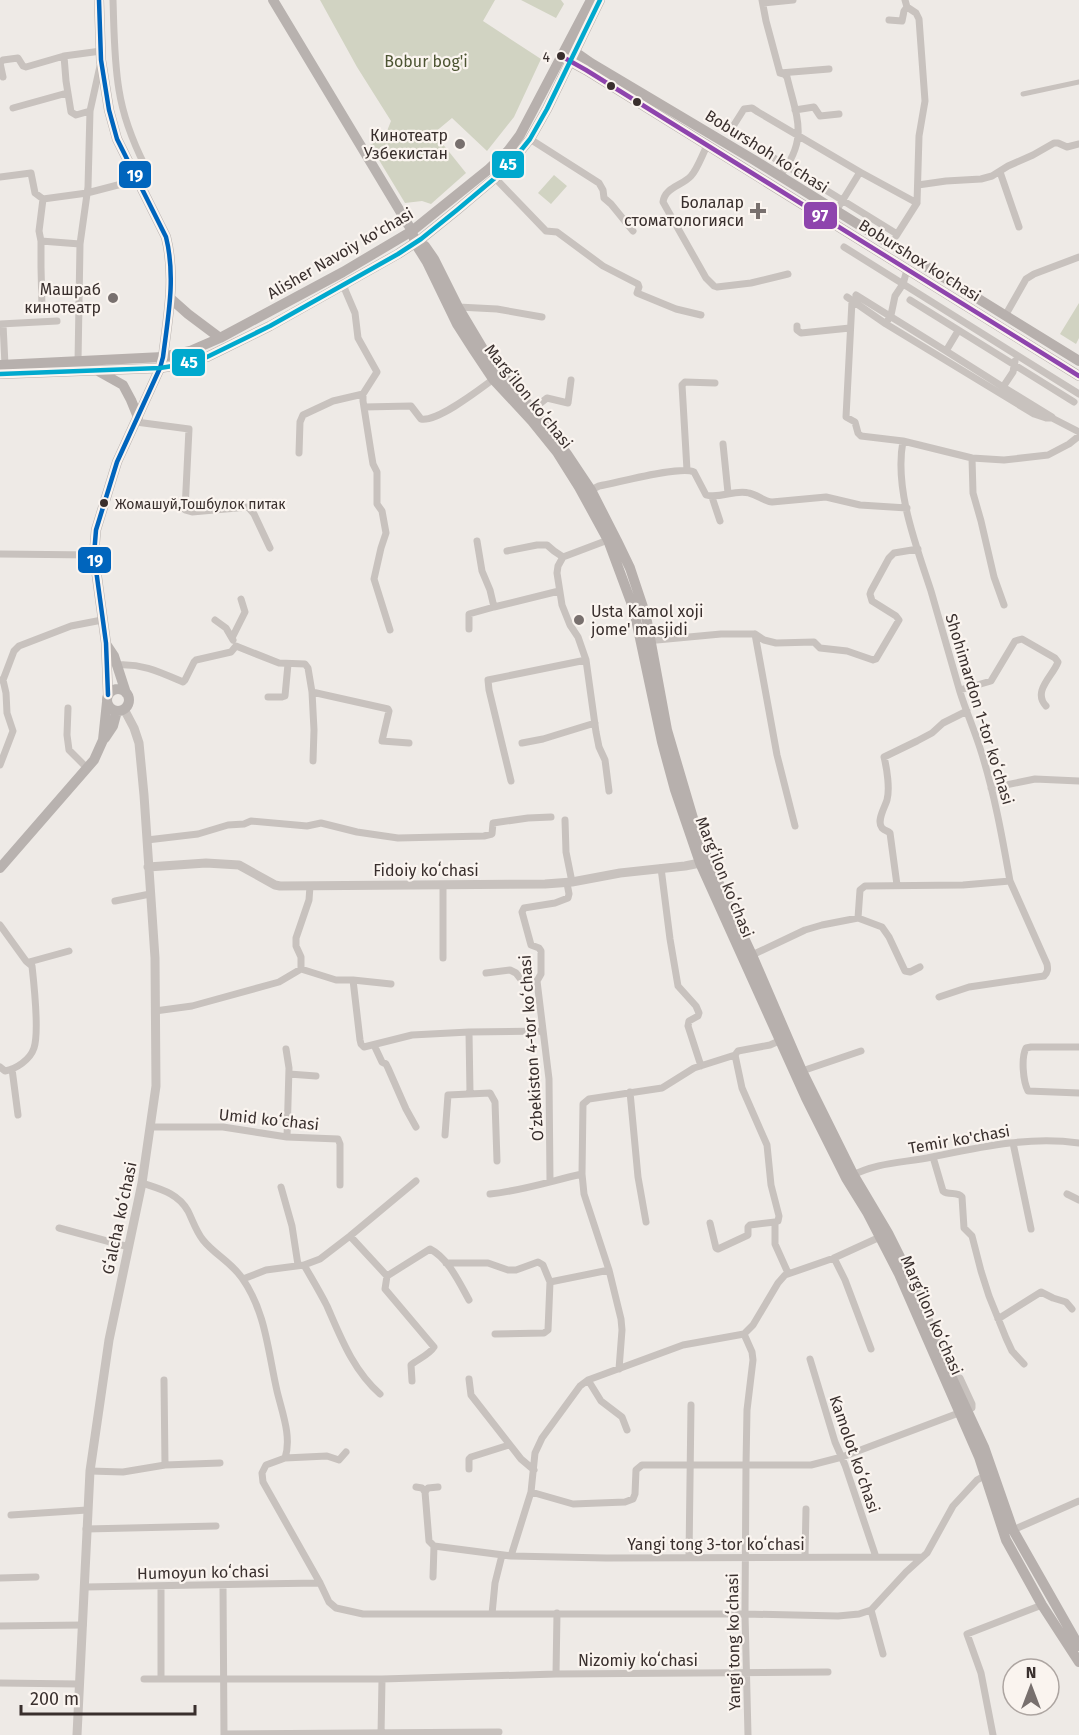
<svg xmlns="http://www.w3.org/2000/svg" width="1079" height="1735" viewBox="0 0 1079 1735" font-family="'Fira Sans',sans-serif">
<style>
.green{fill:#d1d3c2}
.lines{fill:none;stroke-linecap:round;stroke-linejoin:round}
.pedestrian{stroke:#c8c2be;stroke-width:5}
.minor{stroke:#c8c2be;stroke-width:7}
.tertiary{stroke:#c8c2be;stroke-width:9}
.secondary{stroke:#b8b2af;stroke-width:10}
.primary{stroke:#b7b0ad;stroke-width:10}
.bus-1-casing{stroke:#faf4ef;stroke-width:9}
.bus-2-casing{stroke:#faf4ef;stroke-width:9}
.bus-3-casing{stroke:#faf4ef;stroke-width:9}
.bus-1{stroke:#8e44ad;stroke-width:4.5}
.bus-2{stroke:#0065bd;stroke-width:4.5}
.bus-3{stroke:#00a9ce;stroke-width:4.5}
.bus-dot{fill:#392f2d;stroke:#faf4ef;stroke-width:2}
.poi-dot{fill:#78706e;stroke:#faf4ef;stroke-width:2}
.labels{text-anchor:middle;stroke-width:4.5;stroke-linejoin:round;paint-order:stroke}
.bus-label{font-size:14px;fill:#392f2d;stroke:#faf4ef;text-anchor:end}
.park-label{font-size:16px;fill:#4d5533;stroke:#faf4ef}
.poi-label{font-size:16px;fill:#392f2d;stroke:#faf4ef;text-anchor:end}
.street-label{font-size:16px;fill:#392f2d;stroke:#faf4ef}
.line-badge{stroke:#faf4ef;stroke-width:2}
.badge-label{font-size:16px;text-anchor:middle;font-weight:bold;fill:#fff}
</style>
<rect width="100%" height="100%" fill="#eeeae6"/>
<path class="green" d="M320,0H495L483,21L541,59L514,117L487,151L452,118L434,133L466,173L431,204L422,201L405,203L370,145L385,136L391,121L357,67Z
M521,0H561L564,4L556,18Z
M554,175L567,186L551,204L538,193Z
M1079,303V338L1076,344L1060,334Z"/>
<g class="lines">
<path class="pedestrian" d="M1023,94L1079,82"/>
<path class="minor" d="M113,0C114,30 114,60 119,90C123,116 133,142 145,166
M762,0L766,21L780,73L784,74L787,77C797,119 809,138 780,176
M763,3L793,0
M889,20L902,21L904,11L907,7
M64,56L66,81L71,112L76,115L90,111
M780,73L829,69
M3,77L0,63L3,60L18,58L23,66L26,67L64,56L101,51
M13,108L67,93
M795,110L814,107L820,116L839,114
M530,139L599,183L603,190L604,198L611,204L633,231
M707,146C702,155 698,168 691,176C682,186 665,187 663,202L706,278L714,286L717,287L751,283L788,274
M1000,172L1019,227
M0,177L31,173L35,193L43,199L87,193L137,180
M495,178L546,231L557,232L603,266L638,284L639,287L637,293L676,309L701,315
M918,185L946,181L981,179L992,176L1008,166L1033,155L1054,143H1058L1067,147L1079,144
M836,211L860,172
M897,234L735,134L732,131V128L744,109L752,108L758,112L860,172L917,203
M896,236L917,203L919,136L925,101L919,19L916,13L907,7L905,0
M41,241L80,244
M844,247L1079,394
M343,285L355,313L358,338L377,372L363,394V401L371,452L373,464L377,472V504L382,511L386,533L381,548L374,579L390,630
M856,295L946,351
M847,297L886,324L1034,414L1046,418H1052L1079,432
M910,300L1074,402
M852,301L846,417L855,422L858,433L861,436L903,441
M458,307L497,309L542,317
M42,308L41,267V241L39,231L43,199
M1005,316L1026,279L1034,274L1079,257
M888,320L891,315L895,296L903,284L907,270
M0,324L57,321
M3,324L5,365
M797,326V330L801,333L850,328
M958,331L946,351L1003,387L1013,372L1015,361
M78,362L80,244L88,187L90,111L100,66
M1003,387L1052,417
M364,407L411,406L421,419C438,422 480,389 495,378
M533,409L547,398L568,403L571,380
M136,422L189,429L185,510L192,512L248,507L254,514L270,548
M723,444L728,493
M299,453L300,422L303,415L333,401L363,394
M972,458L973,493L981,521L994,577L1004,605
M687,470L682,385L685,382L715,383
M591,490L599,486C617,483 681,465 694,472L706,495C720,499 735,489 749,493C758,495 763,501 772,502L826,497L860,505L907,508
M712,497L720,521
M608,540L563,557L558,566L557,573L562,605L570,625L578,637L586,660L596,732L599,747L605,760L609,791
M477,541L482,571L490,590L494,607L559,591
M507,551L537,545H547L554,551L563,557
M0,554L94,555
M215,620L226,628L233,640
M469,629V614L494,607
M755,634L764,640L776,643L814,642L820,648L847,651L873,660L876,659L899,620L896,616L872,601L870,594L871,591L889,558L894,553L918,549
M232,638L245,612L241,599
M646,641L721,634H755L777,755L795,826
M116,665C142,663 160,672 183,682L185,680L194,662L196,660L231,652L236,646L279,663L305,664L308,668L312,692L388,709L389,711L382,741L409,743
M0,680H3L14,651L19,646L71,626L102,620
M960,690L991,681L1015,641L1022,639L1055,658L1058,662C1053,676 1032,691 1046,706
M312,692L314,730L313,761
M268,697H282L285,696L288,664
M68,708L67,735L69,750L87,768
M522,743L543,739L595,723
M0,765L13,731L7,713L6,693L3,680
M511,781L489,690L488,680L586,660
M991,788L1035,779L1079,781
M565,820L566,852L572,882
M147,840L198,834L228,825L244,824L251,821L307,826L321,823L357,832L398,838L484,836L492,834L493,823L528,818L551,817
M661,868L670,939L678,986L696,1006L699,1013L698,1016L689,1021L688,1026L701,1066
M443,885V958
M897,885L890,833C888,831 885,831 882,828C876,821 885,807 887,800C890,789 887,769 884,757L917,741L932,733L943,723L967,711
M115,901L150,894
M858,918L882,927L889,937L905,971L910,972L920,967
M0,925L26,961L32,966C34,984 39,1033 34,1048C30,1060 16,1069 5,1071L0,1067
M752,955L805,930L822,925L858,918L860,890L865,886L963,885L1010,881C1002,836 994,791 980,748C974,729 966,711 960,692C950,658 941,625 931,591C916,545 894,489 903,441L972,458L1004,460L1048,455L1069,444L1079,436
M29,962L69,951
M301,969L336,980H353L360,1040L361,1044L364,1047L412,1035L469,1032L543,1031
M486,973L510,970L516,973L523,982L537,981
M353,980L391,984
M939,997L969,987L1044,976C1048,972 1048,969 1047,964L1010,881
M155,1011L192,1006L279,982L301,969V957L296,946V938L309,900L310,886
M469,1032L470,1093
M374,1045L382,1062L386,1064L388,1068L406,1109L416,1127
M1079,1047H1031L1026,1048C1021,1058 1023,1081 1028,1091L1079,1093
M286,1049L289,1068L287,1137
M735,1055L742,1088L767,1145L771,1185L779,1216L778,1221L775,1222V1244L788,1273
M12,1069L18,1115
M802,1071L861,1051
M289,1074L316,1076
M630,1092L638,1177L646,1222
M151,1127H223L287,1137L338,1139L340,1144V1185
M445,1135L448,1095L490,1093L495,1102L497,1161
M1013,1143L1031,1229
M933,1157L943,1191C949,1196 957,1191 962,1197L964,1228L972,1236L981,1271L989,1296L1006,1338L1012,1351L1024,1364
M851,1176C878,1162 903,1163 932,1157C981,1147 1029,1136 1079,1143
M550,1181L549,1079L537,981L541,974V951L539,948L531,945L522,912L524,908L555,903L568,898L569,894L567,883
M142,1183C160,1189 178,1193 188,1211C193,1221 196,1231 203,1240C214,1254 231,1262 242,1278C266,1312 268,1352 277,1391C282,1412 292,1437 285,1458L266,1465L262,1473L263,1482L320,1583L329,1602L336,1608L363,1614H745L838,1616L859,1614L871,1610L906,1572L927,1553L953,1506L977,1480L986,1475
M281,1187L292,1226L298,1265
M490,1194C521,1191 551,1181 582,1174
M1067,1194L1079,1200
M710,1223L716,1248L718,1249L746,1236L748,1235V1227L750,1225L775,1222
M59,1228L129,1247
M350,1236L387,1276L430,1249C448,1258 459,1282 469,1300
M834,1258L845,1280L871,1349
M446,1263H488L508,1270H516L538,1262L543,1265L550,1282L609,1270
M304,1265C312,1279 320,1292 327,1306C341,1338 353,1370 380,1394
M387,1276L385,1289L434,1347C429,1355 418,1359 411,1365L412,1381
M243,1279L266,1270L304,1265L320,1259L350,1236L416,1181
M998,1319L1041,1292L1053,1298L1066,1302L1072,1309
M495,1334L544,1333L548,1330L550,1282
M744,1334L752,1352L753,1360L747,1410L746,1465L745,1614L748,1735
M810,1359L835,1442L845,1465L876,1557
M619,1369L622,1330L621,1319L609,1270L584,1194L582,1174L583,1104L589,1099L662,1088L694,1068L735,1055L738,1051L770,1045L779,1041
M469,1379L471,1395L521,1459L534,1470
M164,1380L165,1465
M588,1380L601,1401L622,1417L627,1430
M285,1458L327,1456L339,1460L346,1452
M469,1469V1459L471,1457L509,1445
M90,1471L123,1472L165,1465L220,1463
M416,1487L422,1488L425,1492L429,1541L434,1546L511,1556L606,1558L922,1557
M425,1492L428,1488L438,1487
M531,1492L573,1504L625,1502L633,1499L635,1494L636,1470L642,1465H811L842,1457L972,1408V1404L960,1378L953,1380
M11,1515L87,1510
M86,1529L216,1526
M1013,1530L1079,1501
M511,1556L531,1492L535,1453L542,1438L580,1386L588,1380L683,1345L744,1334L753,1325L778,1283L785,1275L834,1258L880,1237
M689,1557L691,1405
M805,1557L806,1509
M433,1577L434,1546
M0,1578L36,1577
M223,1585L224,1735
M85,1587L320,1583
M871,1610L883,1654
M492,1614L495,1583L502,1555
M0,1626L83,1625
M556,1674L557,1613
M144,1679H382L556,1674L828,1672
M161,1679V1586
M0,1683L79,1684
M224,1734L499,1732
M381,1735L382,1679
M993,1735L981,1673L967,1634L1042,1605"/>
<path class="tertiary" d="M148,867L206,863L239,865L275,885L280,886L545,884L572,882L620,873L685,866L705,862
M77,1735L90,1471L109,1340L142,1183L156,1086L155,958L144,795L139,743L134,728L124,709"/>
<path class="secondary" d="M99,0L101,60L109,110L117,139L166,237C176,277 168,317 163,357L160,368L117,462L96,530L94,555L106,643L108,695
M273,0L412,231
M106,644L114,656L126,693
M107 700a11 11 0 1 1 22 0a11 11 0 1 1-22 0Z
M105,738L113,726L117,711
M0,868L94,760L103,740L107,702"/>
<path class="primary" d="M571,49L591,63L754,160L1079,361
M564,58L586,70L1079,376
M412,231L415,243L427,262L457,324L473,349L493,379L532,421L557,452L579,487L608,540L634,610L662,742L675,790L700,863L806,1098L846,1178L867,1212L899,1274L979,1457L1006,1540L1042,1605L1079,1662
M425,246L434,259L458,307L489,359L534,411L567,454L591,490L617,541L630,568L646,616L667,730L695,825L708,860L752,955L802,1071L853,1174L888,1233L909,1275L953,1380L984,1447L1013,1530L1079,1646
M170,298L188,314L220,338
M0,365L163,357L190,351L220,338L343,272L412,231L489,169L508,151L520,135L591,0
M98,371L123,385L131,400L138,417
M0,374L160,368L179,365L207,357L270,326L398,254L421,239L457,210L495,178L518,154L530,139L547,109L600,0"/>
<defs>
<path id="bus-1" d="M561,56L586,70L1079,376"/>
<path id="bus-2" d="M99,0L101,60L109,110L117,139L166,237C176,277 168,317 163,357L160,368L117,462L96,530L94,555L106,643L108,695"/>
<path id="bus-3" d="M0,374L160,368L179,365L207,357L270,326L398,254L421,239L457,210L495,178L518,154L530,139L547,109L600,0"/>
</defs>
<use href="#bus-1" class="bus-1-casing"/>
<use href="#bus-2" class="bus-2-casing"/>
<use href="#bus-3" class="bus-3-casing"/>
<use href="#bus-1" class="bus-1"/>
<use href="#bus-2" class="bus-2"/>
<use href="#bus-3" class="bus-3"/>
</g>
<g class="bus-dot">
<circle cx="561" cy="56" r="5"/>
<circle cx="611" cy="86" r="5"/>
<circle cx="637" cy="102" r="5"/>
<circle cx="104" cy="503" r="5"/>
</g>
<g class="poi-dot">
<circle cx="460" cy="144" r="6"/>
<path d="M755 202h6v6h6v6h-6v6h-6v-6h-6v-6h6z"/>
<circle cx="113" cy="298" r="6"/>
<circle cx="579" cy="620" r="6"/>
</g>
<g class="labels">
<g class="bus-label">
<text x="550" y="62">4</text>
<text x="115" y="509" text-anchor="start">Жомашуй,Тошбулок питак</text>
</g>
<g class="park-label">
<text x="426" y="67">Bobur bog'i</text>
</g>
<g class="poi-label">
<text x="448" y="141">Кинотеатр<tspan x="448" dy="18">Узбекистан</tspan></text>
<text x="744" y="208">Болалар<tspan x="744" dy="18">стоматологияси</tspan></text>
<text x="101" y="295">Машраб<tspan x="101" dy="18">кинотеатр</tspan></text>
<text x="591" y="617" text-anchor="start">Usta Kamol xoji<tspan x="591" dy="18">jome' masjidi</tspan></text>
</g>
<g class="street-label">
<text transform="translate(767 151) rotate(32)" y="6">Boburshoh koʻchasi</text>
<text transform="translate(340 253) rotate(-30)" y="6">Alisher Navoiy ko'chasi</text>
<text transform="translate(920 260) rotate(32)" y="6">Boburshox ko'chasi</text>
<text transform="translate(529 396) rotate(51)" y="6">Margʻilon koʻchasi</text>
<text transform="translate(980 709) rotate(73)" y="6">Shohimardon 1-tor koʻchasi</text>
<text x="426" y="876">Fidoiy koʻchasi</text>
<text transform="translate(725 877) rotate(68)" y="6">Margʻilon koʻchasi</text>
<text transform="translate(531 1048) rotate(-94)" y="6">Oʻzbekiston 4-tor koʻchasi</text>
<text transform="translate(269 1119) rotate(6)" y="6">Umid koʻchasi</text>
<text transform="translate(959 1139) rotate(-10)" y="6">Temir ko'chasi</text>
<text transform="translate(119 1218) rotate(-78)" y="6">Gʻalcha koʻchasi</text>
<text transform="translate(932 1315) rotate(66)" y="6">Margʻilon koʻchasi</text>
<text transform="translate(855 1454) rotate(71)" y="6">Kamolot koʻchasi</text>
<text x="716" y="1550">Yangi tong 3-tor koʻchasi</text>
<text transform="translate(203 1572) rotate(-1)" y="6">Humoyun koʻchasi</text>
<text transform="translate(733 1642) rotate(-91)" y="6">Yangi tong koʻchasi</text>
<text x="638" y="1666">Nizomiy koʻchasi</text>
</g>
</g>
<g class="line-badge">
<rect x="491" y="150" width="34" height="29" rx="6" fill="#00a9ce"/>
<rect x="118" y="160" width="34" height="29" rx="6" fill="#0065bd"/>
<rect x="803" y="201" width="35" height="29" rx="6" fill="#8e44ad"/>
<rect x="171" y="348" width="35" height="29" rx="6" fill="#00a9ce"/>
<rect x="77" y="546" width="35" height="28" rx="6" fill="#0065bd"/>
</g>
<g class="badge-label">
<text x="508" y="170">45</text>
<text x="135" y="181">19</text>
<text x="820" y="221">97</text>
<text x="189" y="368">45</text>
<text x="95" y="566">19</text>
</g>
<g transform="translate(1031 1687)"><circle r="28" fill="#faf4ef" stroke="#ada5a1" stroke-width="1.5"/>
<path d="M0-4.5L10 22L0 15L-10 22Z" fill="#78706e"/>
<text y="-9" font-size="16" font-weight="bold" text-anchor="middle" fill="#392f2d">N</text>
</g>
<path d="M21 1705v9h174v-9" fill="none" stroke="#392f2d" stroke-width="3"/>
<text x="30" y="1705" font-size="18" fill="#392f2d" stroke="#faf4ef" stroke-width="4.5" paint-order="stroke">200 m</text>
</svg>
